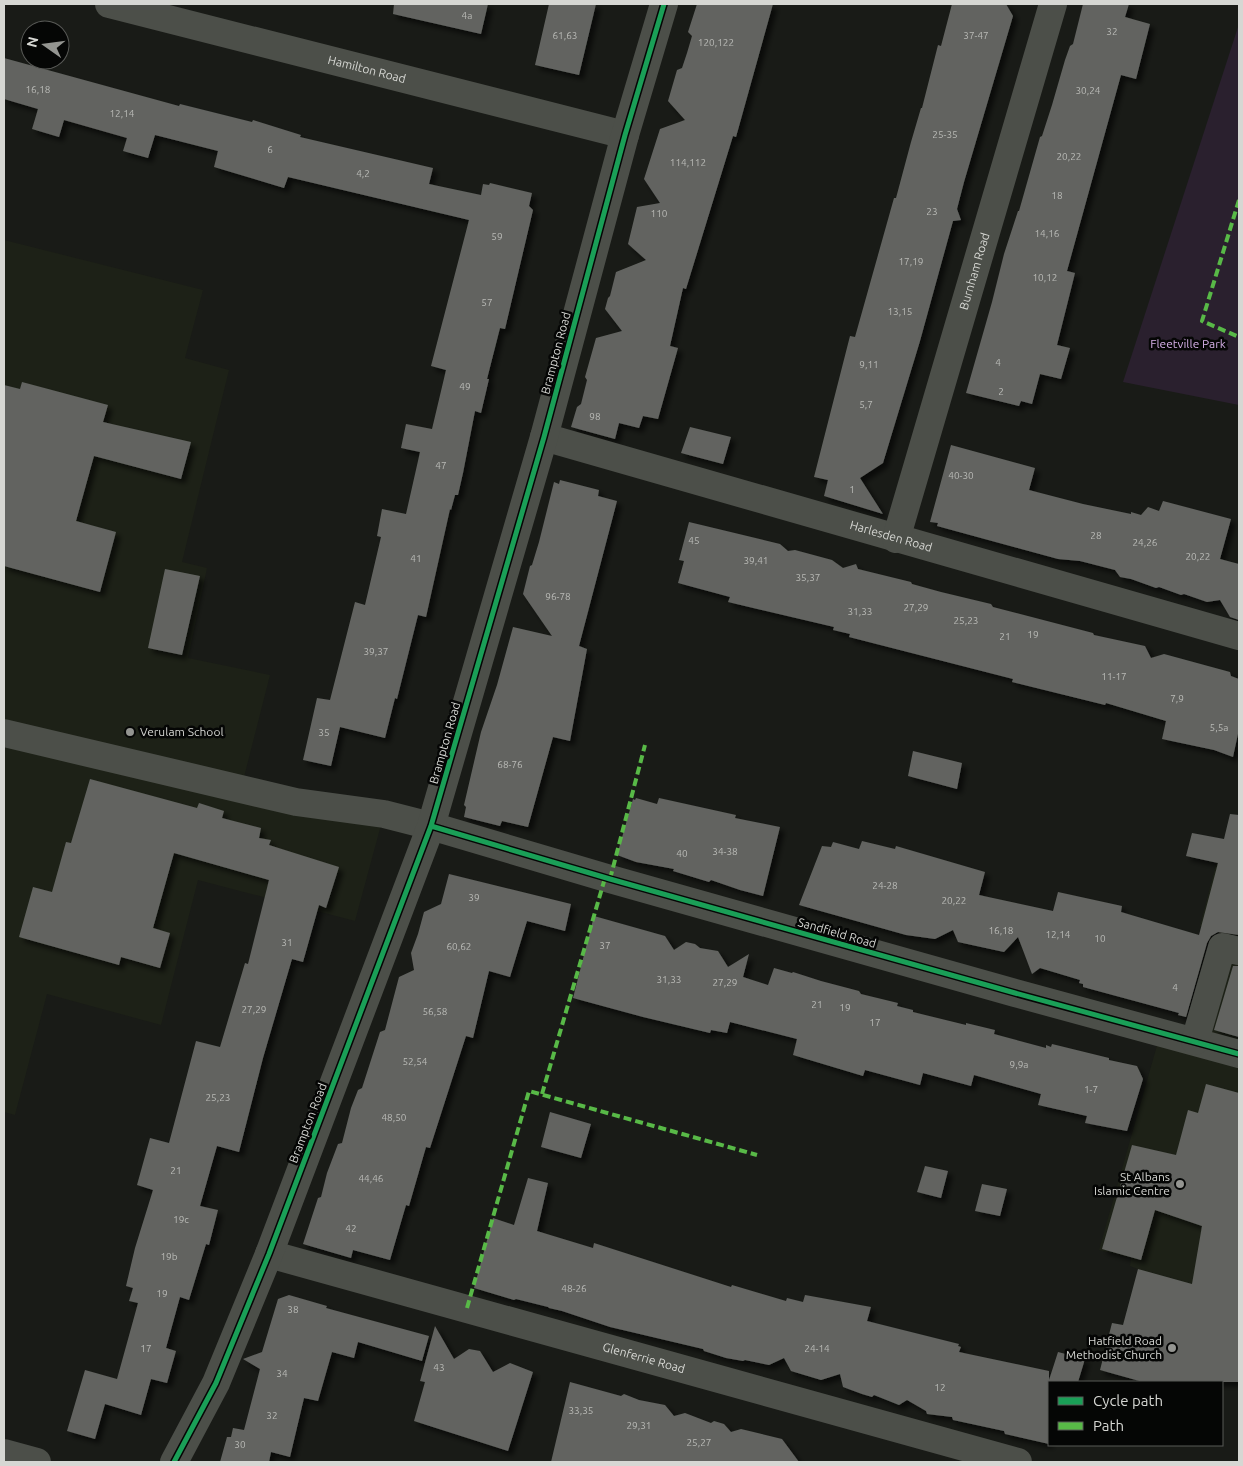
<svg xmlns="http://www.w3.org/2000/svg" width="1243" height="1466" viewBox="0 0 1243 1466" font-family="Ubuntu,sans-serif">
<style>
.built{fill:#1d2117}
.green{fill:#2a202e}
.building{fill:#626460;filter:url(#shadow)}
.lines{fill:none;stroke-linecap:round;stroke-linejoin:round}
.minor{stroke:#4c4f49;stroke-width:28}
.quiet{stroke:#58b947;stroke-width:4;stroke-dasharray:8 4;stroke-linecap:butt}
.cycleway-casing{stroke:#050605;stroke-width:8}
.cycleway{stroke:#1a9f57;stroke-width:5}
.poi-dot{fill:#949591;stroke:#050605;stroke-width:2}
.labels{text-anchor:middle;stroke-width:5;stroke-linejoin:round;paint-order:stroke}
.number-label{font-size:10px;fill:#b9bab6}
.street-label{font-size:12px;fill:#d6d7d3;stroke:#050605}
.park-label{font-size:12px;fill:#d5afe7;stroke:#050605}
.poi-label{font-size:12px;fill:#d6d7d3;stroke:#050605;text-anchor:end}
</style>
<defs>
<filter id="shadow"><feDropShadow dx="4.5" dy="4.5" stdDeviation="2.5" flood-color="#0009"/></filter>
</defs>
<rect width="100%" height="100%" fill="#191b17"/>
<path class="built" d="M4,240L203,290L185,358L229,370L182,562L207,568L188,658L270,675L241,789L384,814L355,921L198,880L161,1025L47,994L15,1115L4,1112Z
M1221,845L1239,850V1297L1138,1269L1130,1266L1131,1258L1099,1250L1158,1042L1186,1050L1220,930L1200,926Z"/>
<path class="green" d="M1239,24V405L1123,382Z"/>
<path class="building" d="M394,4H488L481,34L393,14Z
M549,4H596L579,75L535,65Z
M697,4H773L736,137L733,136L686,289L683,288L670,346L678,348L658,419L643,416L639,428L619,423L615,439L571,427L577,407L581,404L587,380L585,377L596,338L622,331L605,309L608,298L610,296L616,272L646,260L628,244L637,207L660,203L644,179L660,129L685,120L668,101L677,70L682,68L687,53L692,36L688,32Z
M952,4H1006L1013,16L964,182L957,209L961,220L953,221L920,341L883,463L860,478L883,514L824,496L828,480L814,477L850,336L855,337L894,198H896L911,142L921,108H922L938,45L941,46Z
M1083,4H1129L1125,17L1150,24L1136,79L1121,75L1067,271L1075,273L1057,345L1070,348L1061,379L1040,374L1032,404L1021,401L1019,406L966,393L992,302L1004,254L1018,211H1019L1040,137L1042,136L1052,105L1065,60L1070,46L1073,44Z
M4,58L179,106L180,104L252,122L253,120L301,135L300,137L433,168L429,184L481,195L483,184L489,185L490,183L532,193L529,206L533,210L505,329L500,328L487,379H489L481,413L475,411L463,473L458,495H455L451,510L450,509L426,617L418,615L397,699L395,698L385,738L340,727L331,766L303,760L317,698L330,700L355,602L365,605L381,537L377,536L382,509L406,514L420,452L401,448L406,424L432,429L446,370L431,366L469,220L288,177L284,188L214,167L218,151L155,135L148,158L123,151L127,138L64,120L59,137L32,129L38,109L4,99Z
M22,382L108,405L103,422L191,442L181,479L94,456L76,521L116,532L100,592L4,566V385L20,389Z
M690,427L731,437L723,464L681,453Z
M951,445L1035,468L1029,490L1083,504L1131,514V512L1141,515L1148,507L1159,511L1163,501L1231,519L1220,559L1239,564V620L1230,617L1220,600L1207,602L1184,594L1181,595L1159,587L1156,588L1131,579L1120,577L1115,570L1080,561L1058,559L937,526L938,523L930,522Z
M560,480L599,490L598,496L617,501L579,646L587,649L570,741L553,737L528,827L502,821L500,826L464,817L466,807L464,805L481,732L497,685L513,627L552,636L523,594L530,566L532,565L539,542L554,482L559,484Z
M689,522L780,544L788,551L795,550L832,560L843,568L856,564L858,569L911,582L912,584L941,592L991,604L993,607L1093,633L1094,635L1145,646L1151,658L1164,654L1230,672L1231,676L1239,679V729L1233,757L1214,750L1162,739L1166,721L1106,703L1105,705L1012,682L1013,679L849,637L850,634L833,630L834,627L728,602L730,597L678,583L684,561L679,560Z
M165,569L200,576L182,655L148,648Z
M913,751L962,763L957,789L908,776Z
M90,779L197,808L199,803L224,811L222,818L261,828L259,838L271,840L269,845L339,867L326,908L319,905L303,962L292,959L263,1058L239,1152L217,1146L200,1206L218,1210L209,1245L206,1244L189,1300L180,1297L166,1348L176,1351L167,1383L151,1379L141,1415L105,1404L95,1439L67,1431L85,1370L117,1379L138,1303L129,1301L133,1288L126,1286L135,1248L153,1190L137,1185L150,1138L169,1143L196,1041L220,1047L245,963L248,964L269,880L174,853L153,928L170,933L160,968L121,957L119,965L19,937L33,887L52,892L66,842L71,843Z
M636,798L657,804L659,798L736,815L735,818L780,827L763,896L740,890L711,880L709,882L673,871L674,869L636,862L617,855L633,799L635,800Z
M1230,814L1239,815V935L1218,932L1211,936L1207,943L1186,1017L1178,1015L1179,1013L1083,987V984L1079,983L1080,980L1040,968L1032,974L1018,937L1004,952L958,942L953,930L935,939L906,935L799,905L822,846L831,847L833,842L859,849L862,841L895,849L896,846L985,872L979,895L1053,911L1058,892L1122,906L1121,912L1199,935L1218,863L1186,856L1192,833L1224,839Z
M449,874L571,904L565,931L527,921L510,977L489,971L473,1038L466,1036L430,1148L426,1147L409,1206L406,1205L390,1260L353,1250L351,1258L303,1244L318,1198L321,1197L327,1173L338,1144L342,1143L351,1108L358,1090L362,1088L380,1032L385,1030L399,977L414,970L411,953L418,934L424,912L441,904Z
M594,916L665,936L674,950L686,942L695,944L700,948L718,951L728,967L749,954L743,977L768,985L774,968L792,973L793,972L821,981L859,991L861,994L898,1003L897,1006L913,1010V1012L966,1025V1023L995,1030L994,1034L1046,1048V1045L1051,1047L1052,1044L1109,1058V1060L1137,1066L1143,1079L1127,1131L1085,1123L1087,1116L1038,1105L1041,1094L974,1075L971,1086L923,1073L920,1085L865,1070L863,1076L793,1055L797,1039L730,1022L727,1033L711,1030L710,1033L643,1017L573,998Z
M1233,966H1239V1037L1214,1030Z
M1206,1084L1239,1093V1382H1143L1100,1370L1112,1323L1123,1325L1138,1269L1192,1284L1202,1226L1155,1210L1141,1260L1102,1249L1132,1145L1176,1155L1188,1110L1198,1113Z
M550,1112L591,1124L581,1158L541,1147Z
M925,1166L948,1171L941,1198L917,1192Z
M528,1178L548,1183L537,1231L593,1248L594,1243L731,1287L732,1285L786,1301L787,1298L803,1302L805,1295L871,1307L867,1321L959,1344L958,1346L961,1347L959,1352L1049,1371V1380L1058,1352L1085,1359L1078,1382H1049V1444L1005,1434L1004,1431L953,1420L952,1417L927,1414L926,1411L907,1400L899,1405L874,1395L872,1397L862,1394L843,1387L840,1374L821,1380L791,1371L784,1358L769,1365L745,1360L743,1361L726,1358L704,1351L703,1349L610,1327L562,1311L549,1308L548,1307L516,1299L514,1300L474,1288L493,1218L514,1225Z
M982,1184L1007,1189L1000,1216L975,1211Z
M289,1295L327,1306L326,1308L429,1336L422,1361L358,1342L354,1358L332,1352L318,1401L304,1398L290,1457L271,1452L269,1462H220L227,1437H231L233,1428L244,1430L260,1369L243,1359L262,1352L278,1299Z
M435,1326L454,1359L469,1349L480,1351L493,1372L510,1363L533,1372L508,1451L414,1421L425,1382L420,1381Z
M570,1382L621,1396L624,1394L639,1400L665,1405L674,1416L685,1413L711,1423L714,1421L724,1424L731,1432L741,1429L782,1439L799,1462H551Z"/>
<g class="lines">
<g class="minor">
<path id="s1" d="M109,4L625,135"/>
<path id="s2" d="M544,437L1239,636"/>
<path id="s3" d="M896,539L1053,4"/>
<path d="M4,733L296,802L384,814L431,826L610,879L1015,993L1239,1054"/>
<path d="M1195,1041L1222,947L1239,951"/>
<path id="s4" d="M269,1254L1018,1462"/>
<path d="M4,1453L37,1462"/>
<path d="M174,1462L216,1383L269,1254L431,826L544,437L625,135L664,4"/>
</g>
<path class="quiet" d="M1239,200L1202,321L1239,337
M610,879L645,745
M542,1094L605,878
M467,1308L529,1091L757,1155"/>
<defs>
<path id="cycleway" d="M431,826L610,879L1015,993L1239,1054
M174,1462L216,1383L269,1254L431,826L544,437L625,135L664,4"/>
</defs>
<use href="#cycleway" class="cycleway-casing"/>
<use href="#cycleway" class="cycleway"/>
</g>
<g class="poi-dot">
<circle cx="130" cy="732" r="5"/>
<circle cx="1180" cy="1184" r="5"/>
<circle cx="1172" cy="1348" r="5"/>
</g>
<g class="labels">
<g class="number-label">
<text x="467" y="19">4a</text>
<text x="1112" y="35">32</text>
<text x="565" y="39">61,63</text>
<text x="976" y="39">37-47</text>
<text x="716" y="46">120,122</text>
<text x="38" y="93">16,18</text>
<text x="1088" y="94">30,24</text>
<text x="122" y="117">12,14</text>
<text x="945" y="138">25-35</text>
<text x="270" y="153">6</text>
<text x="1069" y="160">20,22</text>
<text x="688" y="166">114,112</text>
<text x="363" y="177">4,2</text>
<text x="1057" y="199">18</text>
<text x="932" y="215">23</text>
<text x="659" y="217">110</text>
<text x="1047" y="237">14,16</text>
<text x="497" y="240">59</text>
<text x="911" y="265">17,19</text>
<text x="1045" y="281">10,12</text>
<text x="487" y="306">57</text>
<text x="900" y="315">13,15</text>
<text x="998" y="366">4</text>
<text x="869" y="368">9,11</text>
<text x="465" y="390">49</text>
<text x="1001" y="395">2</text>
<text x="866" y="408">5,7</text>
<text x="595" y="420">98</text>
<text x="441" y="469">47</text>
<text x="961" y="479">40-30</text>
<text x="852" y="493">1</text>
<text x="1096" y="539">28</text>
<text x="694" y="544">45</text>
<text x="1145" y="546">24,26</text>
<text x="1198" y="560">20,22</text>
<text x="416" y="562">41</text>
<text x="756" y="564">39,41</text>
<text x="808" y="581">35,37</text>
<text x="558" y="600">96-78</text>
<text x="916" y="611">27,29</text>
<text x="860" y="615">31,33</text>
<text x="966" y="624">25,23</text>
<text x="1033" y="638">19</text>
<text x="1005" y="640">21</text>
<text x="376" y="655">39,37</text>
<text x="1114" y="680">11-17</text>
<text x="1177" y="702">7,9</text>
<text x="1219" y="731">5,5a</text>
<text x="324" y="736">35</text>
<text x="510" y="768">68-76</text>
<text x="725" y="855">34-38</text>
<text x="682" y="857">40</text>
<text x="885" y="889">24-28</text>
<text x="474" y="901">39</text>
<text x="954" y="904">20,22</text>
<text x="1001" y="934">16,18</text>
<text x="1058" y="938">12,14</text>
<text x="1100" y="942">10</text>
<text x="287" y="946">31</text>
<text x="605" y="949">37</text>
<text x="459" y="950">60,62</text>
<text x="669" y="983">31,33</text>
<text x="725" y="986">27,29</text>
<text x="1175" y="991">4</text>
<text x="817" y="1008">21</text>
<text x="845" y="1011">19</text>
<text x="254" y="1013">27,29</text>
<text x="435" y="1015">56,58</text>
<text x="875" y="1026">17</text>
<text x="415" y="1065">52,54</text>
<text x="1019" y="1068">9,9a</text>
<text x="1091" y="1093">1-7</text>
<text x="218" y="1101">25,23</text>
<text x="394" y="1121">48,50</text>
<text x="176" y="1174">21</text>
<text x="371" y="1182">44,46</text>
<text x="181" y="1223">19c</text>
<text x="351" y="1232">42</text>
<text x="169" y="1260">19b</text>
<text x="574" y="1292">48-26</text>
<text x="162" y="1297">19</text>
<text x="293" y="1313">38</text>
<text x="146" y="1352">17</text>
<text x="817" y="1352">24-14</text>
<text x="439" y="1371">43</text>
<text x="282" y="1377">34</text>
<text x="940" y="1391">12</text>
<text x="581" y="1414">33,35</text>
<text x="272" y="1419">32</text>
<text x="639" y="1429">29,31</text>
<text x="699" y="1446">25,27</text>
<text x="240" y="1448">30</text>
</g>
<g class="street-label">
<text dy="4" stroke="none"><textPath href="#s1" startOffset="266">Hamilton Road</textPath></text>
<text dy="4" stroke="none"><textPath href="#s3" startOffset="279">Burnham Road</textPath></text>
<text transform="translate(556 353) rotate(-75)" y="4">Brampton Road</text>
<text dy="4" stroke="none"><textPath href="#s2" startOffset="361">Harlesden Road</textPath></text>
<text transform="translate(445 743) rotate(-74)" y="4">Brampton Road</text>
<text transform="translate(837 933) rotate(16)" y="4">Sandfield Road</text>
<text transform="translate(308 1123) rotate(-69)" y="4">Brampton Road</text>
<text dy="4" stroke="none"><textPath href="#s4" startOffset="389">Glenferrie Road</textPath></text>
</g>
<g class="park-label">
<text x="1188" y="348">Fleetville Park</text>
</g>
<g class="poi-label">
<text x="140" y="736" text-anchor="start">Verulam School</text>
<text x="1170" y="1181">St Albans<tspan x="1170" dy="14">Islamic Centre</tspan></text>
<text x="1162" y="1345">Hatfield Road<tspan x="1162" dy="14">Methodist Church</tspan></text>
</g>
</g>
<rect width="1243" height="1466" fill="none" stroke="#d6d7d3" stroke-width="10"/>
<rect x="1048" y="1381" width="175" height="65" fill="#050605" stroke="#595a57"/>
<rect x="1058" y="1397" width="25" height="8" fill="#1a9f57" stroke="#595a57"/>
<text x="1093" y="1406" font-size="15" fill="#d6d7d3">Cycle path</text>
<rect x="1058" y="1422" width="25" height="8" fill="#58b947" stroke="#595a57"/>
<text x="1093" y="1431" font-size="15" fill="#d6d7d3">Path</text>
<g transform="translate(45 45) rotate(284)"><circle r="24" fill="#050605" stroke="#595a57"/>
<path d="M0-4L9 19L0 12L-9 19Z" fill="#949591"/>
<text y="-8" font-size="14" font-weight="bold" text-anchor="middle" fill="#d6d7d3">N</text>
</g>
</svg>
